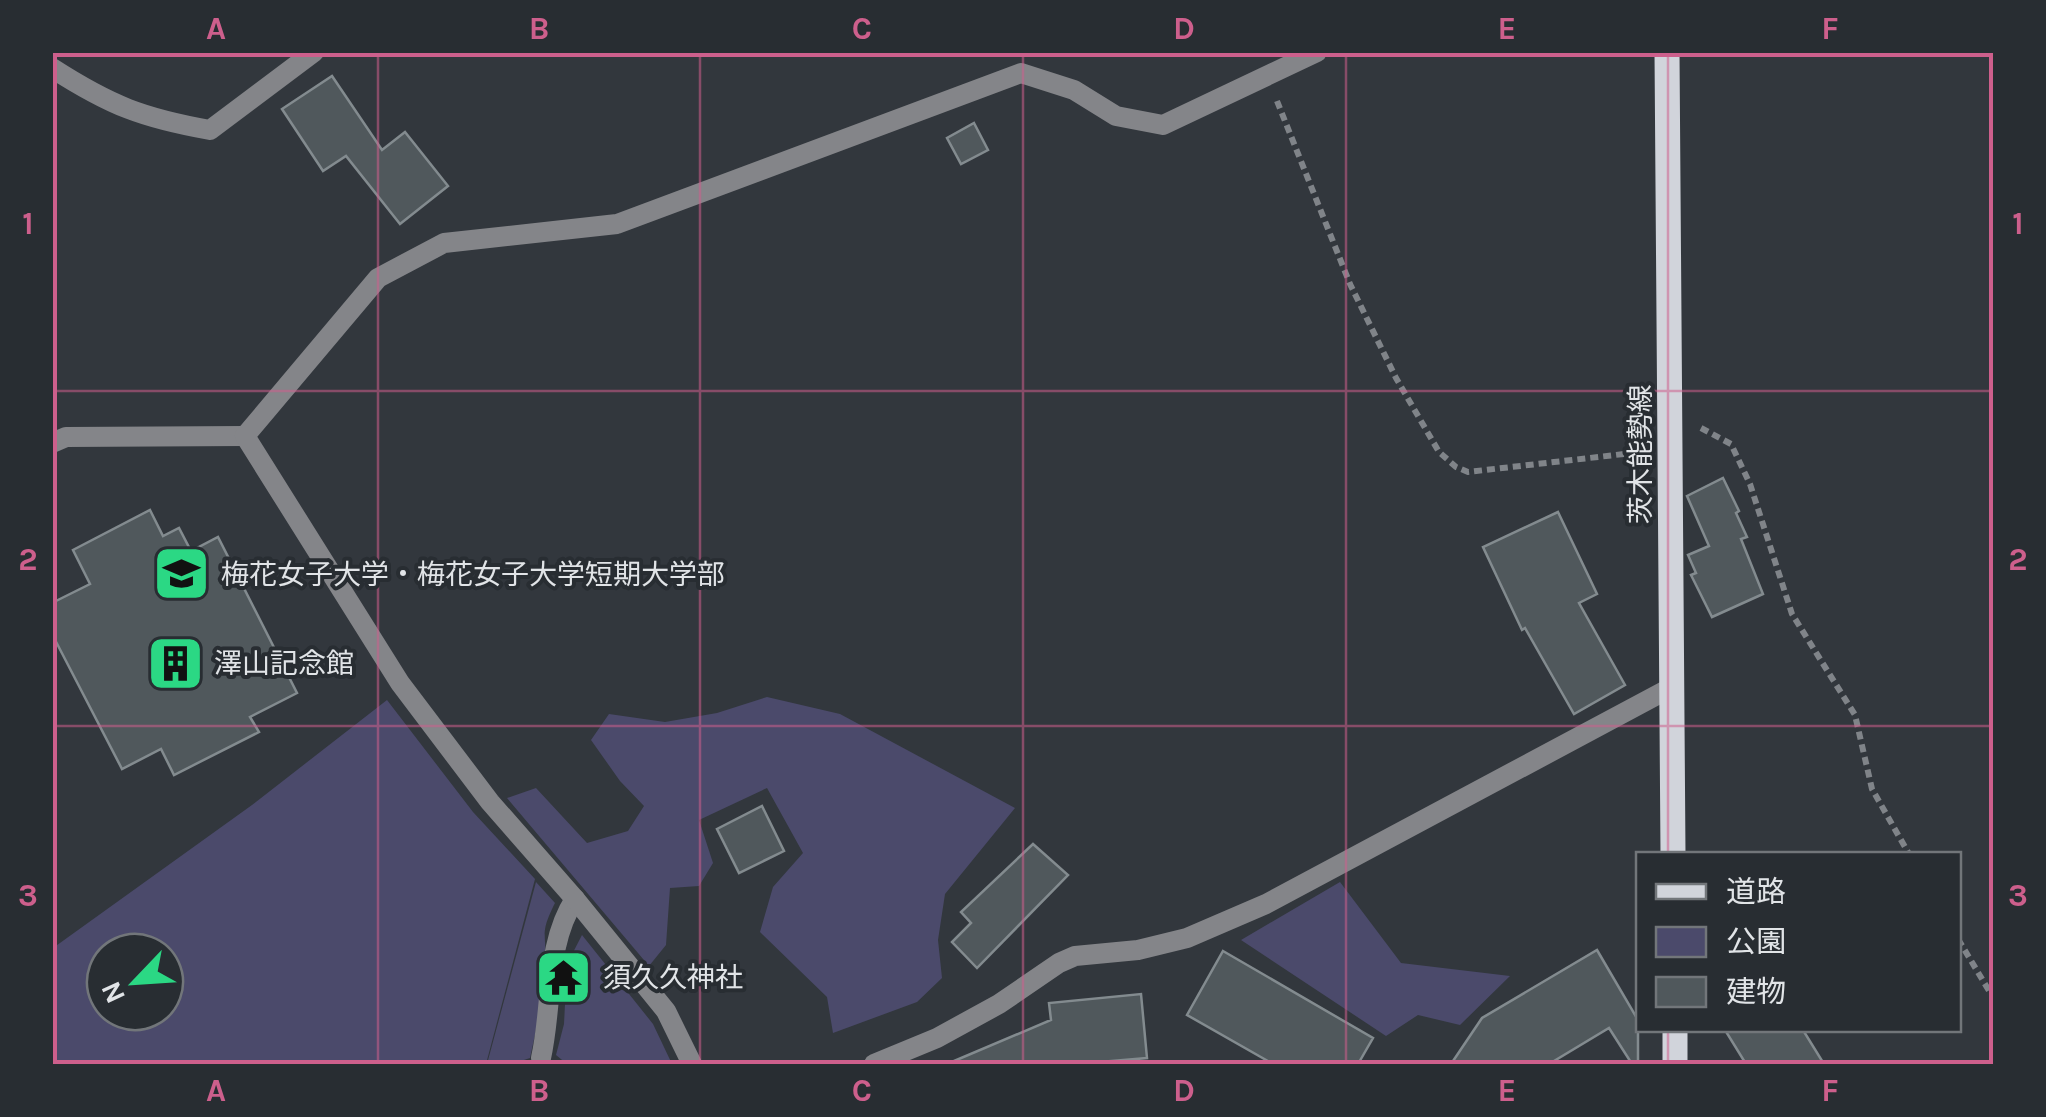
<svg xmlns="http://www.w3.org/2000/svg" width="2046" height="1117" viewBox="0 0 2046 1117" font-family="Karla,'Noto Sans JP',sans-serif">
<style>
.green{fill:#4b4a6b;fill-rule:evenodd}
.building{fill:#50585c;stroke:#838b8f;stroke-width:2.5}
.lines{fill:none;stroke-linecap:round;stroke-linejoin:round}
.path{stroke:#808489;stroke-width:6;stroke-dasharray:8 5;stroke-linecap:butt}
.service{stroke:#848589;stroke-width:20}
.minor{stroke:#848589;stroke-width:20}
.primary{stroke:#d1d4db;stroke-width:25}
.grid{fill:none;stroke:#cd5f8c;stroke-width:2.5;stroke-opacity:0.55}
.labels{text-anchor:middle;stroke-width:8;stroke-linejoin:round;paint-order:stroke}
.street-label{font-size:28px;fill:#e1e4e7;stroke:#282d32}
.poi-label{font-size:28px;fill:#e1e4e7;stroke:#282d32;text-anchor:start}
.neatline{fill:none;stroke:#cd5f8c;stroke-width:4}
.grid-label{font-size:32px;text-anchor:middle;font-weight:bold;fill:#cd5f8c}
</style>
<rect width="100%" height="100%" fill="#32373d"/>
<path class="green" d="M767,697L840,714L1015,808L945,894L938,940L942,978L917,1002L833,1033L827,997L760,932L773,887L803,853L767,788L699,820L713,863L699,886L670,888L666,945L649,966L507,798L536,788L587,843L628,831L644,806L620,781L591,740L609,714L665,722L717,713Z
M387,700L473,812L535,879L486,1064H53V948L252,805ZM105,952H165V1012H105Z
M536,882L555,903C539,935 547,932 545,963C543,995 537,1027 530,1058L512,1064H487Z
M1340,882L1401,963L1510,976L1460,1025L1418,1015L1386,1036L1241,940Z
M582,935L653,1024L672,1064H567L556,1055L564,1024L567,964Z"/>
<path class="building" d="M332,76L382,150L405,132L448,186L400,224L346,156L323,171L282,109Z
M974,123L988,150L961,164L947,138Z
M1723,478L1739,511L1736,513L1747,537L1741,539L1763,594L1712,617L1691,575L1696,573L1688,555L1709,546L1687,496Z
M150,510L163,536L179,528L191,551L218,537L297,693L250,717L259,732L174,775L161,749L122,769L52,634V603L90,584L73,550Z
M1558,512L1597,594L1579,603L1625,685L1574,714L1525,628L1522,630L1483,547Z
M762,806L784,851L739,873L717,829Z
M1033,844L1068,875L977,968L952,942L971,923L961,912Z
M1597,950L1638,1020V1064H1632L1609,1028L1549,1064H1451L1482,1018Z
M1223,951L1373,1038L1358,1064H1273L1187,1015Z
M1141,994L1147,1058L1076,1064H947L1051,1020L1049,1003Z
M1725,1030H1803L1824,1064H1746Z"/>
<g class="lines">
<path class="path" d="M1277,101L1350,284L1396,378L1439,452L1456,467L1468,472L1641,452
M1701,428L1731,444L1750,484L1792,614L1855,715L1872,789L1909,854
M1958,939L1994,999"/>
<path class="service" d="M52,443L66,437L245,436
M541,1058C553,1005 545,945 575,899"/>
<path class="minor" d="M52,68C111,106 143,118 210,130L314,52
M692,1064L666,1011L575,899L490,802L400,683L245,436L378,278L444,243L617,224L1021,73L1074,90L1116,116L1163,125L1317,52
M874,1064L937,1038L999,1004L1059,963L1075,956L1138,950L1187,938L1266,904L1672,687"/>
<path class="primary" d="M1667,52L1673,854
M1675,1030V1064"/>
</g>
<path class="grid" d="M378,52V1064M700,52V1064M1023,52V1064M1346,52V1064M1668,52V854M52,391H1994M52,726H1994M1668,1030V1064"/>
<defs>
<symbol id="university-square" viewBox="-11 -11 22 22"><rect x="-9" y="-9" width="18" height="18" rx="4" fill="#2bd884" stroke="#282d32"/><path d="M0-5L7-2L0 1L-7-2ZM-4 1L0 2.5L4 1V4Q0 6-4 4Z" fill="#111"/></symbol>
<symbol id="building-square" viewBox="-11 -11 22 22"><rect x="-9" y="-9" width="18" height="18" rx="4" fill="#2bd884" stroke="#282d32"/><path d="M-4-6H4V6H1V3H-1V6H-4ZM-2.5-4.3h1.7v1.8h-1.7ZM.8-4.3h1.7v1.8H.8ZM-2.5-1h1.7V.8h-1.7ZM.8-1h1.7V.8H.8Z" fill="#111"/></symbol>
<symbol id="temple-square" viewBox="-11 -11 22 22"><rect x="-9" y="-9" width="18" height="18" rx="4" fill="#2bd884" stroke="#282d32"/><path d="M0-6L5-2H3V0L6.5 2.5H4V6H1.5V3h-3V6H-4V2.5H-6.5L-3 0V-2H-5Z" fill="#111"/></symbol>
</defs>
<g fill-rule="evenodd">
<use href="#university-square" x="150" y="542" width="63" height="63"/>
<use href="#building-square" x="144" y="632" width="63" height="63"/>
<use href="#temple-square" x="532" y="946" width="63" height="63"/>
</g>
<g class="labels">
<g class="street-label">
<text transform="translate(1640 454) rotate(-90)" y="10">茨木能勢線</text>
</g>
<g class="poi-label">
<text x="221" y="584">梅花女子大学・梅花女子大学短期大学部</text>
<text x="214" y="673">澤山記念館</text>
<text x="603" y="987">須久久神社</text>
</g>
</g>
<rect width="2046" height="1117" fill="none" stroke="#282d32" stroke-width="110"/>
<rect x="1636" y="852" width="325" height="180" fill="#282d32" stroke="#72767a" stroke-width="2.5"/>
<rect x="1656" y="884" width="50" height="15" fill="#d1d4db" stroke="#72767a" stroke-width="2.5"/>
<text x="1726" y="902" font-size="30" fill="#e1e4e7">道路</text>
<rect x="1656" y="927" width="50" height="30" fill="#4b4a6b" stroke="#72767a" stroke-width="2.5"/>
<text x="1726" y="952" font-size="30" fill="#e1e4e7">公園</text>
<rect x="1656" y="977" width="50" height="30" fill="#50585c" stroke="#72767a" stroke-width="2.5"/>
<text x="1726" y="1002" font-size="30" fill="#e1e4e7">建物</text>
<g transform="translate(135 982) rotate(245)"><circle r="48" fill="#282d32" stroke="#72767a" stroke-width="2.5"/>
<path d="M0-8L18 38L0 25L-18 38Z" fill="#2bd884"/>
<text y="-15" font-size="28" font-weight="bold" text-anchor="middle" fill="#e1e4e7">N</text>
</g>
<rect x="55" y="55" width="1936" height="1007" class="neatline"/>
<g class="grid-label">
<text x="216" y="39">A</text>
<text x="539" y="39">B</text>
<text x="862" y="39">C</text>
<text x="1184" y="39">D</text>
<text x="1507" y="39">E</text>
<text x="1830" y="39">F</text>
<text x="28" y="234">1</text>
<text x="2018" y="234">1</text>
<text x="28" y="570">2</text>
<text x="2018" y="570">2</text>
<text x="28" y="906">3</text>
<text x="2018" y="906">3</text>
<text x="216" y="1101">A</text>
<text x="539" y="1101">B</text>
<text x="862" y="1101">C</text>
<text x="1184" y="1101">D</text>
<text x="1507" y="1101">E</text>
<text x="1830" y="1101">F</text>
</g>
</svg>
